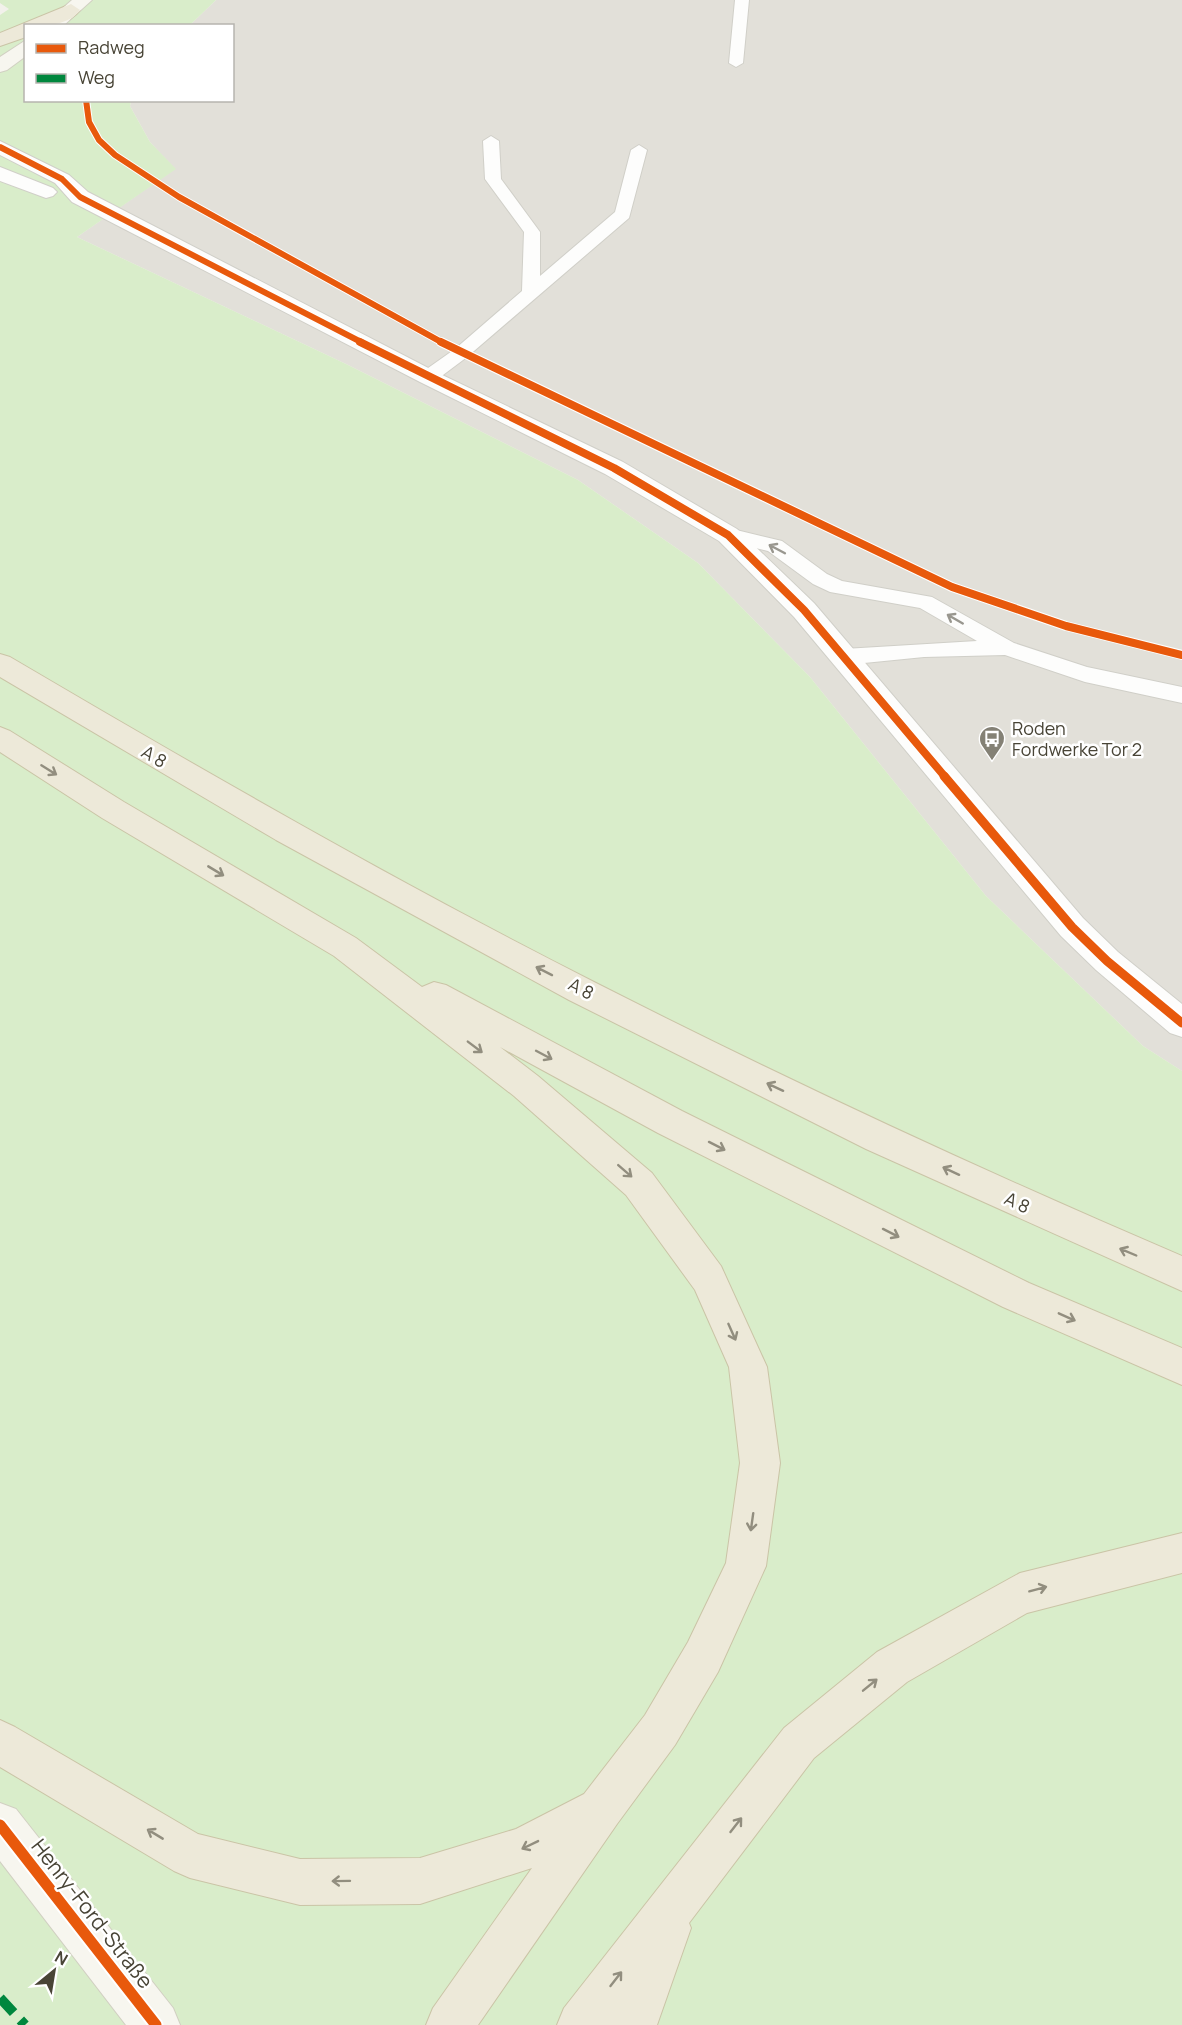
<svg xmlns="http://www.w3.org/2000/svg" width="1182" height="2025" viewBox="0 0 1182 2025" font-family="Manrope,sans-serif">
<style>
.industrial{fill:#e2e0d9}
.green{fill:#d9edca}
.lines{fill:none;stroke-linecap:round;stroke-linejoin:round}
.lane-casing{stroke:#d0cfc8;stroke-width:2}
.street-casing{stroke:#d0cfc8;stroke-width:2}
.secondary-casing{stroke:#d1d0c2;stroke-width:2}
.highway-casing{stroke:#cac4a6;stroke-width:2}
.lane{fill:#fdfdfc;fill-rule:evenodd}
.street{fill:#fdfdfc;fill-rule:evenodd}
.secondary{fill:#f7f6ef;fill-rule:evenodd}
.highway{fill:#ede9d9;fill-rule:evenodd}
.quiet{stroke:#00873e;stroke-width:10;stroke-dasharray:20 10;stroke-linecap:butt}
.cycleway-far3-casing{stroke:#fff;stroke-width:8}
.cycleway-far2-casing{stroke:#fff;stroke-width:10}
.cycleway-far1-casing{stroke:#fff;stroke-width:13}
.cycleway-casing{stroke:#fff;stroke-width:15}
.cycleway-far3{stroke:#e8590c;stroke-width:6}
.cycleway-far2{stroke:#e8590c;stroke-width:8}
.cycleway-far1{stroke:#e8590c;stroke-width:9}
.cycleway{stroke:#e8590c;stroke-width:11}
.oneway{stroke:#99978f}
.oneway2{stroke:#928e7f}
.labels{text-anchor:middle;stroke-width:5;stroke-linejoin:round;paint-order:stroke}
.poi-label{font-size:18px;fill:#484436;stroke:#fff;text-anchor:start}
.street-label{font-size:18px;fill:#484436;stroke:#fff}
.near-street-label{font-size:21px;fill:#484436;stroke:#fff}
</style>
<rect width="100%" height="100%" fill="#f2f1eb"/>
<path class="industrial" d="M216,0H1182V1071L1143,1046L986,896L810,677L698,563L578,480L346,364L77,237L175,169L150,142L130,106L131,101L232,100V26L190,25Z"/>
<path class="green" d="M0,0H216L190,25L26,26V100L131,101L130,106L150,142L176,169L77,237L346,364L578,480L698,563L810,677L986,896L1143,1046L1182,1071V2025H0V15L9,9L0,3Z"/>
<g class="lines">
<defs>
<path id="lane" d="M735,0H749L743,63L736,67L729,63Z
M491,136L499,141L501,179L540,232V276L615,212L631,150L639,145L647,150L629,218L467,357L435,381H421L419,377L421,373L455,349L522,291L524,232L485,179L483,141Z
M728,528L782,541L827,574L842,581L932,597L1014,643L1087,667L1182,687V703L1085,682L1005,655L924,657L844,665L836,662L833,657L836,652L844,649L977,641L920,608L830,592L813,584L768,551L721,540L718,535L721,530Z"/>
<path id="street" d="M0,141L69,175L88,192L436,372L623,462L737,529L814,603L1083,918L1118,952L1182,1004V1037L1170,1033L1096,970L1061,936L794,617L719,541L605,474L420,382L72,202L55,183L0,155Z
M0,167L53,188L57,192L53,196L46,198L0,181Z"/>
<path id="secondary" d="M72,0H92L63,26H42Z
M26,40V56L7,70L0,72V57Z
M0,1803L16,1809L173,2008L180,2025H126L0,1861Z"/>
<path id="highway" d="M71,4L80,10C69,26 43,26 26,26V37L0,46V33Z
M0,654L10,657C202,770 395,881 594,982C787,1080 983,1171 1182,1256V1291L866,1149L569,1000L276,840L0,677Z
M0,727L10,731L124,802L356,938L422,987L434,982L446,985L682,1111L1029,1283L1182,1348V1385L1003,1307L658,1133L500,1047L538,1076L652,1173L721,1266L767,1367L780,1463L766,1566L718,1672L675,1745L617,1824L478,2025H426L433,2008L532,1868L420,1904L300,1905L190,1878L174,1871L0,1767V1720L15,1727L198,1834L300,1859L420,1858L516,1829L584,1794L645,1715L688,1642L726,1563L740,1463L729,1367L695,1290L626,1195L514,1096L334,956L102,818L0,752Z
M1182,1533V1573L1027,1613L907,1682L814,1758L689,1923L691,1928L657,2025H557L564,2008L784,1728L877,1652L1020,1573Z"/>
</defs>
<use href="#lane" class="lane-casing"/>
<use href="#street" class="street-casing"/>
<use href="#secondary" class="secondary-casing"/>
<use href="#highway" class="highway-casing"/>
<use href="#lane" class="lane"/>
<use href="#street" class="street"/>
<use href="#secondary" class="secondary"/>
<use href="#highway" class="highway"/>
<path class="quiet" d="M0,1998L25,2025"/>
<defs>
<path id="cycleway-far3" d="M86,100L89,122L99,140L115,155L179,197L443,343
M0,147L62,179L80,197L363,343"/>
<path id="cycleway-far2" d="M360,342L614,468L728,535L804,610L946,778
M441,342L952,587L1066,626L1182,655"/>
<path id="cycleway-far1" d="M944,776L1072,927L1107,961L1182,1023"/>
<path id="cycleway" d="M0,1825L156,2025"/>
</defs>
<use href="#cycleway-far3" class="cycleway-far3-casing"/>
<use href="#cycleway-far2" class="cycleway-far2-casing"/>
<use href="#cycleway-far1" class="cycleway-far1-casing"/>
<use href="#cycleway" class="cycleway-casing"/>
<use href="#cycleway-far3" class="cycleway-far3"/>
<use href="#cycleway-far2" class="cycleway-far2"/>
<use href="#cycleway-far1" class="cycleway-far1"/>
<use href="#cycleway" class="cycleway"/>
</g>
<defs><path id="oneway-shaft" d="M-6 0H5M1.5-3L5.5 0L1.5 3" fill="none" stroke-width="1.6" stroke-linecap="round" stroke-linejoin="round" transform="scale(1.5)"/></defs>
<g class="oneway">
<use href="#oneway-shaft" transform="translate(777 549) rotate(-152)"/>
<use href="#oneway-shaft" transform="translate(955 619) rotate(-150)"/>
</g>
<g class="oneway2">
<use href="#oneway-shaft" transform="translate(49 770) rotate(32)"/>
<use href="#oneway-shaft" transform="translate(216 871) rotate(31)"/>
<use href="#oneway-shaft" transform="translate(544 971) rotate(-153)"/>
<use href="#oneway-shaft" transform="translate(475 1047) rotate(37)"/>
<use href="#oneway-shaft" transform="translate(544 1055) rotate(28)"/>
<use href="#oneway-shaft" transform="translate(775 1087) rotate(-155)"/>
<use href="#oneway-shaft" transform="translate(717 1146) rotate(27)"/>
<use href="#oneway-shaft" transform="translate(625 1171) rotate(41)"/>
<use href="#oneway-shaft" transform="translate(951 1171) rotate(-155)"/>
<use href="#oneway-shaft" transform="translate(891 1233) rotate(27)"/>
<use href="#oneway-shaft" transform="translate(1128 1252) rotate(-157)"/>
<use href="#oneway-shaft" transform="translate(1067 1317) rotate(24)"/>
<use href="#oneway-shaft" transform="translate(732 1332) rotate(66)"/>
<use href="#oneway-shaft" transform="translate(752 1522) rotate(98)"/>
<use href="#oneway-shaft" transform="translate(1038 1589) rotate(-15)"/>
<use href="#oneway-shaft" transform="translate(870 1685) rotate(-39)"/>
<use href="#oneway-shaft" transform="translate(736 1825) rotate(-52)"/>
<use href="#oneway-shaft" transform="translate(155 1834) rotate(-149)"/>
<use href="#oneway-shaft" transform="translate(530 1845) rotate(154)"/>
<use href="#oneway-shaft" transform="translate(341 1881) rotate(179)"/>
<use href="#oneway-shaft" transform="translate(616 1979) rotate(-52)"/>
</g>
<defs>
<symbol id="bus-pin" viewBox="-11 -11 22 30"><path d="M0 17L-7.5 6A9.5 9.5 0 1 1 7.5 6Z" fill="#848175" stroke="#fff"/><path d="M-5-6H5V4H4V6H2V4H-2V6H-4V4H-5ZM-3.5-4V0h7V-4ZM-3.5 1.2v1.5H-2V1.2ZM2 1.2v1.5H3.5V1.2Z" fill="#fff"/></symbol>
</defs>
<g fill-rule="evenodd">
<use href="#bus-pin" x="977" y="724" width="30" height="40"/>
</g>
<g class="labels">
<g class="poi-label">
<text x="1012" y="735">Roden<tspan x="1012" dy="21">Fordwerke Tor 2</tspan></text>
</g>
<g class="street-label">
<text transform="translate(154 757) rotate(31)" y="6">A 8</text>
<text transform="translate(581 989) rotate(27)" y="6">A 8</text>
<text transform="translate(1017 1203) rotate(25)" y="6">A 8</text>
</g>
<g class="near-street-label">
<text transform="translate(92 1914) rotate(52)" y="7">Henry-Ford-Straße</text>
</g>
</g>
<rect x="24" y="24" width="210" height="78" fill="#ffffff" stroke="#b6b4af" stroke-width="1.5"/>
<rect x="36" y="44" width="30" height="9" fill="#e8590c" stroke="#b6b4af" stroke-width="1.5"/>
<text x="78" y="54" font-size="18" fill="#484436">Radweg</text>
<rect x="36" y="74" width="30" height="9" fill="#00873e" stroke="#b6b4af" stroke-width="1.5"/>
<text x="78" y="84" font-size="18" fill="#484436">Weg</text>
<g transform="translate(54 1971) rotate(30)" stroke="#ffffff" stroke-width="4.5" paint-order="stroke">
<path d="M0-4.5L10 22L0 15L-10 22Z" fill="#484436"/>
<text y="-9" font-size="16" font-weight="bold" text-anchor="middle" fill="#484436">N</text>
</g>
</svg>
